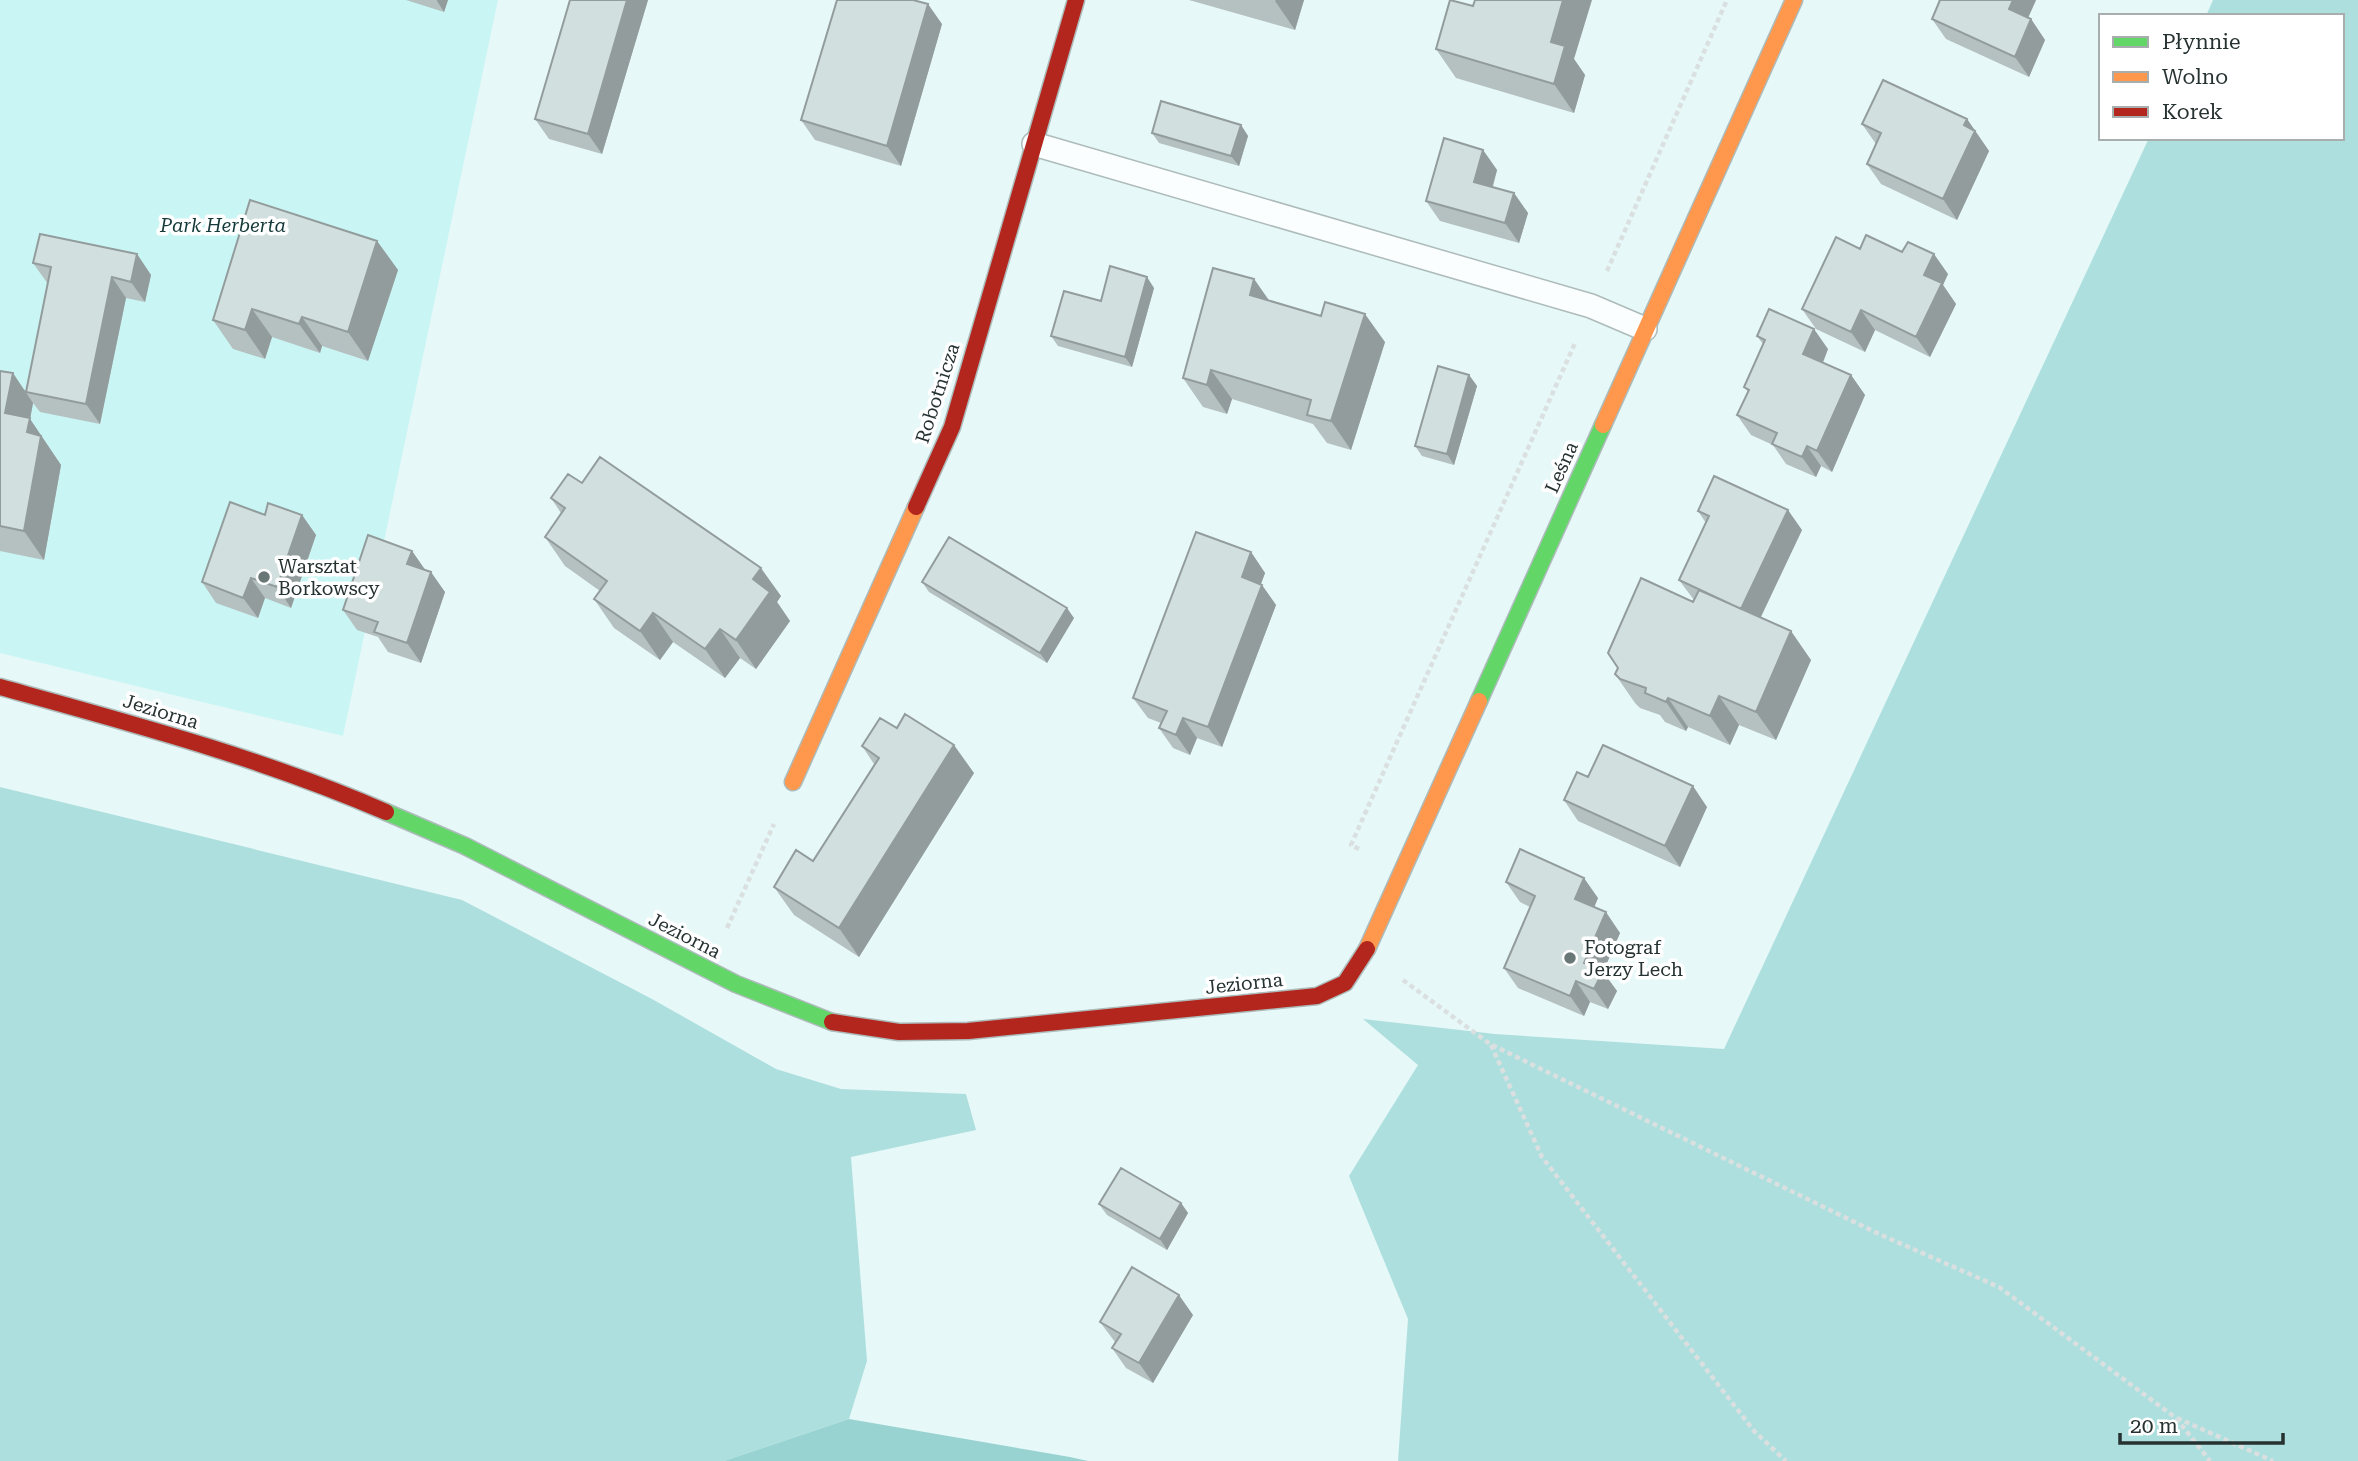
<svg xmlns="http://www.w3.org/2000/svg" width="2358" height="1461" viewBox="0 0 2358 1461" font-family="'Roboto Serif',serif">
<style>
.green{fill:#c9f6f4}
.forest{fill:#addfde}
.water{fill:#98d3d2}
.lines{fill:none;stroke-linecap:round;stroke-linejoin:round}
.lane-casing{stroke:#adbbba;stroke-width:26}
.fast-casing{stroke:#adbbba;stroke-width:19}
.slow-casing{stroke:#adbbba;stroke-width:19}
.jam-casing{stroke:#adbbba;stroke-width:19}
.path{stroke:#dadfdf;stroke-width:4.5;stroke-dasharray:5 3.5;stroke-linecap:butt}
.lane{stroke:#fbfefe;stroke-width:23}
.fast{stroke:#63d668;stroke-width:16}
.slow{stroke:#ff974d;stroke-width:16}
.jam{stroke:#b3261e;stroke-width:16}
.wall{fill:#b5c0c0}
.shaded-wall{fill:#939c9c}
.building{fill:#d2dfdf;stroke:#939c9c;stroke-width:2}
.poi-dot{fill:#6a7777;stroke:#fff;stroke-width:2.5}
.labels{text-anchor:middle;stroke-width:7;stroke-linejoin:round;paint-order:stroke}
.park-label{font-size:19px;font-style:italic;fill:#153a3a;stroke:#fff}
.street-label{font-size:19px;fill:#263231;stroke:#fff}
.poi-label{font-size:19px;fill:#263231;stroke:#fff;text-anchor:start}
</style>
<rect width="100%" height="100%" fill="#e7f8f8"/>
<path class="green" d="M0,0H498L343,736L0,653Z"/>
<path class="forest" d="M2213,0H2358V1461H1398L1408,1319L1349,1176L1418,1065L1363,1019L1495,1034L1724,1049L2149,138H2342V16H2206Z
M0,787L462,900L652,999L776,1069L841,1089L966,1094L976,1130L851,1157L867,1361L849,1419L724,1461H0Z"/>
<path class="water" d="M849,1419L1070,1457L1088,1461H724Z"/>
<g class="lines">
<defs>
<path id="lane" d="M1034,144L1591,306L1645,329"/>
<path id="fast" d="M1479,701L1603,425
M386,812L465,846L736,984L832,1022"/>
<path id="slow" d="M1603,425L1794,0
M793,782L916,507
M1367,949L1479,701"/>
<path id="jam" d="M916,507L952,427L1076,0
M0,687C130,723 262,758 386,812
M832,1022L899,1032L968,1031L1317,996L1345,983L1367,949"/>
</defs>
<use href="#lane" class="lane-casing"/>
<use href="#fast" class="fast-casing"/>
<use href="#slow" class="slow-casing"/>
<use href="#jam" class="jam-casing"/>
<path class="path" d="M1607,271L1727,0
M1359,849L1351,845L1575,343
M727,928L774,824
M1403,980L1490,1044L1879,1234L1999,1287L2176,1418L2210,1461
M1491,1045L1542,1157L1754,1431L1786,1461
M2177,1418L2273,1461"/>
<use href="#lane" class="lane"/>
<use href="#fast" class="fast"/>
<use href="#slow" class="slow"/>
<use href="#jam" class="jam"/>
</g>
<path class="wall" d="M406,0H448L444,12Z
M570,0H648L602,154L549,139L535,119Z
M1189,0H1304L1295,30Z
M1938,0H2036L2028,18L2031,19L2045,40L2029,77L1946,39L1932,19L1940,2Z
M1473,6L1574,59L1585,75L1574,113L1456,78L1436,49Z
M942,24L901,166L815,140L801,120Z
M1967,119L1989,151L1957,220L1881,184L1867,164L1876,144L1862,124Z
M1241,125L1248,136L1239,166L1159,143L1152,133Z
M1483,150L1497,170L1493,187L1514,193L1528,213L1519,243L1440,221L1426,201Z
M377,241L398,270L368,361L322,346L320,353L272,337L265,359L233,349L213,320Z
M1860,249L1948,274L1943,285L1956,304L1930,357L1875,330L1865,352L1816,329L1802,309Z
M137,254L151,275L145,302L126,298L100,424L40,412L33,403L30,419L61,465L44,560L0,551V371L26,391L48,284L33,263Z
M1254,279L1269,300L1385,342L1351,450L1327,443L1313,424L1232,399L1227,414L1203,407L1183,378Z
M1154,288L1132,367L1058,346L1051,336L1101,301Z
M1757,336L1828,349L1823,363L1851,375L1865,395L1832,472L1821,466L1816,477L1786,464L1773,445L1751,435L1737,415L1748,392L1744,387L1763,344Z
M1469,375L1477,386L1454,465L1422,456L1415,446Z
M582,483L781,596L777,602L790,621L756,669L740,658L725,678L673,642L660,660L614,628L594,599L600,591L565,566L545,537L561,513L551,498Z
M1698,511L1802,530L1761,617L1811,660L1776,740L1739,725L1730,745L1688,727L1686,731L1665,722L1660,715L1640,708L1635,703L1615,674L1693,602L1694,600L1679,580L1706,523Z
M265,515H302L316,535L291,608L265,598L258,618L216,603L202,582Z
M412,551L425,570L445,592L421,663L388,652L378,637L357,630L343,610Z
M1251,552L1265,573L1261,584L1276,605L1222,747L1197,738L1190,755L1173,748L1159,728L1161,723L1148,718L1133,698Z
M922,582L1074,618L1047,663L929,592Z
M897,728L974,773L859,957L794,915L774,887L813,861L874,764L862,746Z
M1588,777L1707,807L1680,867L1578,821L1564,800Z
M1506,882L1598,898L1594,907L1620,933L1603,972L1617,991L1608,1009L1590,1002L1584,1016L1518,988L1504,968L1530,907L1520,902Z
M1181,1203L1188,1213L1167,1250L1107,1215L1099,1204Z
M1193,1315L1153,1383L1126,1368L1112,1348L1115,1342L1100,1322Z"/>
<path class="shaded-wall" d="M437,0H448L444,12L437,1Z
M627,0H648L602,154L588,134Z
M1276,0H1304L1295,30L1275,1Z
M1563,0H1592L1574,59L1585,75L1574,113L1554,84L1551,42Z
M2013,0H2036L2023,29L2009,9Z
M928,4L942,24L901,166L887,146Z
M2031,19L2045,40L2029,77L2015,57Z
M1967,119L1989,151L1957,220L1943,199L1964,125Z
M1241,125L1248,136L1239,166L1231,156Z
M1483,150L1497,170L1488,202L1474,182Z
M1514,193L1528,213L1519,243L1505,223Z
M377,241L398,270L368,361L348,332Z
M137,254L151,275L145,302L131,282Z
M1934,254L1948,274L1943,285L1956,304L1930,357L1916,337L1924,275Z
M112,277L126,298L100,424L86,404Z
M1147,277L1154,288L1132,367L1125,357Z
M1254,279L1274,308L1250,295Z
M252,309L272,337L265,359L245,330Z
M1861,310L1875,330L1865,352L1851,332Z
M1365,314L1385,342L1351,450L1331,421Z
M302,317L322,346L320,353L299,324Z
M1814,329L1828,349L1818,374L1803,354Z
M1211,370L1232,399L1227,414L1207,385Z
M13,373L33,403L30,419L61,465L44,560L24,531L5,413Z
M1469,375L1477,386L1454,465L1447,454Z
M1851,375L1865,395L1832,472L1817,451Z
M1807,446L1821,466L1816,477L1802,457Z
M1788,510L1802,530L1755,629L1741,609Z
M302,515L316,535L291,608L277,587Z
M412,551L426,571L407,564Z
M1251,552L1265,573L1256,597L1242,577Z
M761,568L781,596L777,602L790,621L756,669L736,640L753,579Z
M431,572L445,592L421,663L407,643Z
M251,578L265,598L258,618L243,598Z
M1262,585L1276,605L1222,747L1208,727Z
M1067,608L1074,618L1047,663L1040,653Z
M653,613L673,642L660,660L640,631Z
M720,629L740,658L725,678L705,649Z
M1791,631L1811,660L1776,740L1756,712Z
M1719,696L1739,725L1730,745L1710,716Z
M1668,698L1688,727L1686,731L1666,702Z
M1183,718L1197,738L1190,755L1176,735Z
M954,745L974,773L859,957L839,928Z
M1693,786L1707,807L1680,867L1665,846Z
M1584,878L1598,898L1589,920L1575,899Z
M1606,912L1620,933L1603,972L1617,991L1608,1009L1594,989L1584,963Z
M1576,981L1590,1002L1584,1016L1570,996Z
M1181,1203L1188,1213L1167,1250L1160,1239Z
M1179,1295L1193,1315L1153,1383L1139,1363Z"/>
<path class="building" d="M570,0H627L588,134L535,119Z
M837,0H913L928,4L887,146L801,120Z
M1450,0L1473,6L1475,0H1563L1551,42L1565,46L1554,84L1436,49Z
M1940,0H2013L2009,9L2031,19L2015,57L1932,19Z
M1883,80L1967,119L1964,125L1975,131L1943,199L1867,164L1881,133L1862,124Z
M1161,101L1241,125L1231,156L1152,133Z
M1444,138L1483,150L1474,182L1514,193L1505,223L1426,201Z
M250,200L377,241L348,332L302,317L299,324L252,309L245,330L213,320Z
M40,234L137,254L131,282L112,277L86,404L26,392L51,267L33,263Z
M1866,235L1902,252L1908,242L1934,254L1924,275L1942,283L1916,337L1861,310L1851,332L1802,309L1836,237L1860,249Z
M1110,266L1147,277L1125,357L1051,336L1064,291L1101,301Z
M1213,268L1254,279L1250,295L1321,316L1325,302L1365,314L1331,421L1307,415L1311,400L1211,370L1207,385L1183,378Z
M1769,309L1814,329L1803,354L1851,375L1817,451L1807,446L1802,457L1772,444L1777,433L1737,415L1749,390L1744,387L1765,340L1757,336Z
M1438,366L1469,375L1447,454L1415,446Z
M0,371L13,373L5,413L30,418L27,432L41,436L24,531L0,526Z
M600,457L761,568L753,579L770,592L736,640L720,629L705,649L653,613L640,631L594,599L607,581L545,537L565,508L551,498L568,474L582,483Z
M1714,476L1788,510L1741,609L1679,580L1709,516L1698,511Z
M230,502L265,515L268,503L302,515L277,587L251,578L243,598L202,582Z
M1196,532L1251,552L1242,577L1262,585L1208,727L1183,718L1176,735L1159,728L1167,711L1133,698Z
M368,535L412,551L407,564L431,572L407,643L374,632L378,622L343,610Z
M949,537L1067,608L1040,653L922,582Z
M1641,578L1693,602L1699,590L1791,631L1756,712L1719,696L1710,716L1668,698L1666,702L1645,693L1646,688L1620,679L1615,674L1618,668L1608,653Z
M905,714L954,745L839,928L774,887L796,850L813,861L879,758L862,746L880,718L897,728Z
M1603,745L1693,786L1665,846L1564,800L1577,772L1588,777Z
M1520,849L1584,878L1575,899L1606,912L1584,963L1603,971L1594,989L1576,981L1570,996L1504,968L1535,896L1506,882Z
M1121,1168L1181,1203L1160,1239L1099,1204Z
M1132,1267L1179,1295L1139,1363L1112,1348L1121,1334L1100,1322Z"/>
<g class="poi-dot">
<circle cx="264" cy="577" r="7"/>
<circle cx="1570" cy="958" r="7"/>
</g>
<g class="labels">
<g class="park-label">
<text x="223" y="232">Park Herberta</text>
</g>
<g class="street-label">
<text transform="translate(937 393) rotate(-72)" y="7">Robotnicza</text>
<text transform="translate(1561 467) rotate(-66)" y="7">Leśna</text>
<text transform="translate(161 711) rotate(17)" y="7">Jeziorna</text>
<text transform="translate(685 935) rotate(27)" y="7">Jeziorna</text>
<text transform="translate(1244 983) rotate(-6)" y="7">Jeziorna</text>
</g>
<g class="poi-label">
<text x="278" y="573">Warsztat<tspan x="278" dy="22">Borkowscy</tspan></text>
<text x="1584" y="954">Fotograf<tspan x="1584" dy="22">Jerzy Lech</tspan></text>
</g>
</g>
<rect x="2099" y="14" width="245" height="126" fill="#ffffff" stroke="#a8adad" stroke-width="2"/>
<rect x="2113" y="37" width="35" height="10" fill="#63d668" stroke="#a8adad" stroke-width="2"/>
<text x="2162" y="49" font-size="21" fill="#263231">Płynnie</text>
<rect x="2113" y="72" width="35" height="10" fill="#ff974d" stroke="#a8adad" stroke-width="2"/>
<text x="2162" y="84" font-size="21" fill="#263231">Wolno</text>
<rect x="2113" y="107" width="35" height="10" fill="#b3261e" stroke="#a8adad" stroke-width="2"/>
<text x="2162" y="119" font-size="21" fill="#263231">Korek</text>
<path d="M2120 1433v10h163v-10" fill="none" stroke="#263231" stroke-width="3.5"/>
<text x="2130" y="1433" font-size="21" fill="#263231" stroke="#ffffff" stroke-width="5" paint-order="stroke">20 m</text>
</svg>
